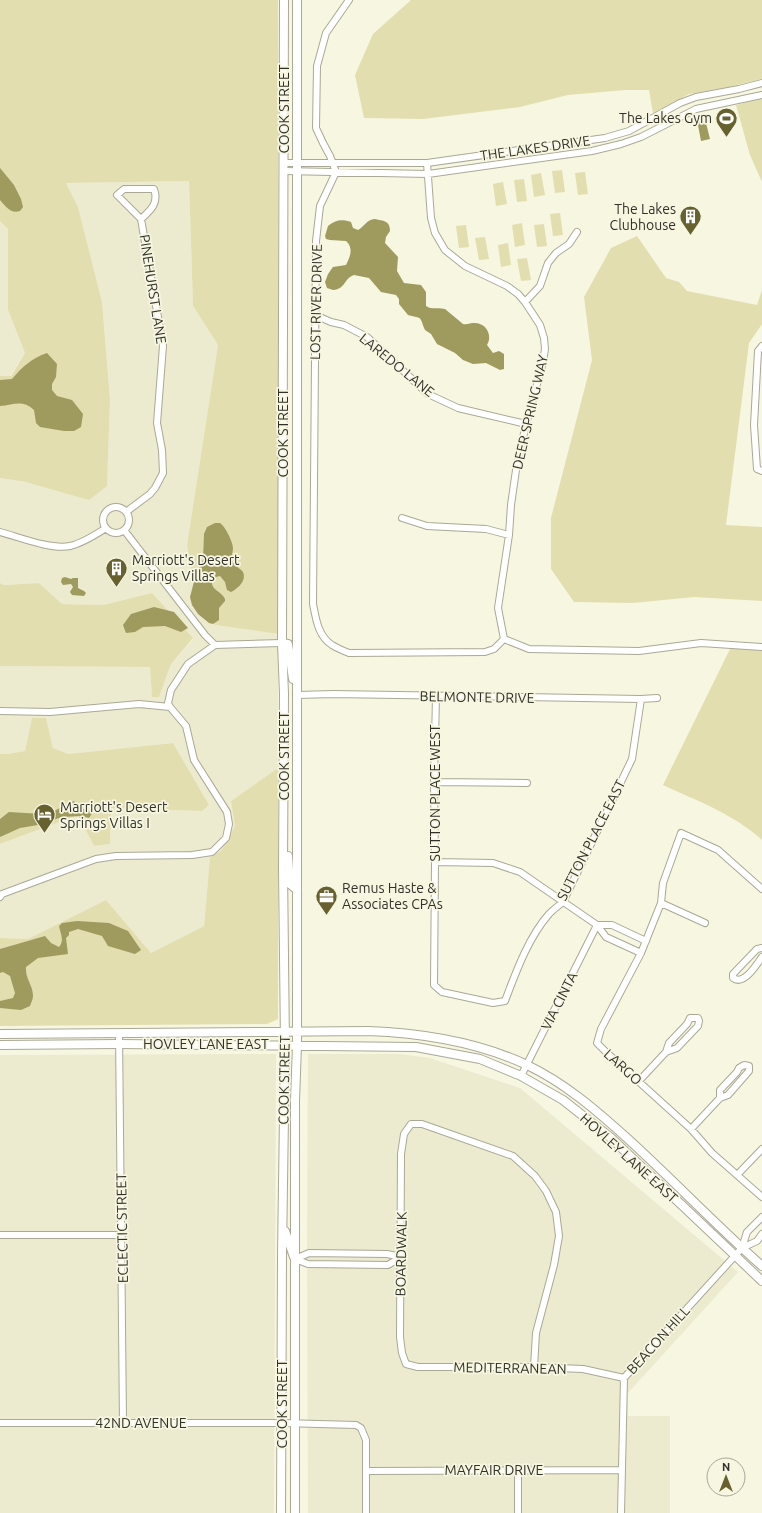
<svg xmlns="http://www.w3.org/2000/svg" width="762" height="1513" viewBox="0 0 762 1513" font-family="Ubuntu,sans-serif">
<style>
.built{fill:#eceacf}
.green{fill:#e2deb0}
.water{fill:#9f9a5e}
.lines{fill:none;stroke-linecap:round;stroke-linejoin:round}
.street-casing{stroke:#aaa996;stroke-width:8}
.secondary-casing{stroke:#aaa996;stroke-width:10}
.street{stroke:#fff;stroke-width:6}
.secondary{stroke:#fff;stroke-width:8}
.labels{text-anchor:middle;stroke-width:3.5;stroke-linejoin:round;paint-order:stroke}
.street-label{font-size:14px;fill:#313129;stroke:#f7f6e1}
.poi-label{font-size:14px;fill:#313129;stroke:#f7f6e1;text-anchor:start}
</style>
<rect width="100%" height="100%" fill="#f7f6e1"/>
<path class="built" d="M189,181L193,306L218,345L187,545L197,607L215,625L278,634V768L231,801L235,826L221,851L210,857L204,926L151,953L106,900L28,939L0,938V844L78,815L94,846L110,844L111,808L202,811L209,805L173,743L68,754L53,748L46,718H32L25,751L7,754H0V666L150,667L152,696L159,697L171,664L193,639L152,593L103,605L62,604L39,583L4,585L0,583V478L25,482L107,486L110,399L102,302L78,207L66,183Z
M0,221L8,229V310L25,353L10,376H0Z
M276,1054L274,1513H0V1055Z
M308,1054H399L430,1058L520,1088L738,1272L628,1393V1416H670V1513H308L307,1245Z"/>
<path class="green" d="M0,0H278V634L215,625L197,607L187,545L218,345L193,306L189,181L66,183L78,207L102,302L110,399L107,486L89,500L26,482L0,478V376H11L25,353L8,310V229L0,221Z
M411,0H762V79L729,87L689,94L653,113L649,90H625L568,95L520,107L423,119L364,118L355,75L373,34Z
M762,98V182L750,155L736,105Z
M562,170L565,192L555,193L552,171Z
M585,172L588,194L578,195L575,173Z
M541,173L545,195L534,197L531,175Z
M524,179L527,201L517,202L514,180Z
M503,182L507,204L496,206L493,184Z
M560,213L563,235L553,236L550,214Z
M522,223L525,245L515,247L512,225Z
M544,224L547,246L537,247L534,225Z
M466,225L469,247L459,248L456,226Z
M637,236L666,278L679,282L687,291L757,305L762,290V324L749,343L726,525L762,527V601L694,597L633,603L574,602L551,569V518L592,360L584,297L611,248Z
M485,237L489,259L479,260L475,238Z
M508,243L511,265L501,267L498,245Z
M527,258L531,280L521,281L517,259Z
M0,583L4,585L39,583L62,604L103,605L152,593L193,638L171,664L159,697H152L150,667L0,666Z
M731,647L762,649V840C734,814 697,801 663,785Z
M32,718H46L53,748L68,754L173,743L209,805L202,811L111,808L110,844L94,846L78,815L0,844V754H7L25,751Z
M278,768V1019L267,1024L0,1026V938L28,939L106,900L151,953L204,926L210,857L221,851L235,826L231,801Z"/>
<path class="water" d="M705,119L710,139L701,141L697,120Z
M0,168L14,185L21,199L23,207L20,211C11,214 6,207 0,200Z
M375,219C383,221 390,220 390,231L386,237L385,243L398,257L397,271L404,283L421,285L426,292V306C432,310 438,307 445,309L463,324C467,325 469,323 473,323C486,322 493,335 487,345L493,353L499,351L504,354V369L500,370L486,363L473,364L463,360L455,353L437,344L431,334L425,330C419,316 424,319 408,315L399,304V299L396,295L381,292L369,278L354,275C344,278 346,289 333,290L327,288L325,282L328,274L333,267L346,265C350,257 354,248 346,241L330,240L326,239L325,236L328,226C335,220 342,219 351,222L353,228L358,230C365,226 366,220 375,219Z
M47,353L57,364L56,377L52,384V390L57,396L72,400L83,414L81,427L74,431H64L40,427L36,423L34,410C22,399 14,405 0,406V380L12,379C22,367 32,358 47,353Z
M215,523H220C225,526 233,542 233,548C233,552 231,556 232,560C234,566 240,568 243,572C247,581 237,589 231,592L227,590L225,582L220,576L216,577L212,579C210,591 221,590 225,599V601L219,608V620L213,624L209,623L198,614L192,605L190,597L196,574L203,560L204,534L207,527Z
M65,577L71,579L73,578H78V588L84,591L86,593L84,596L72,595L70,592L73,587L71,584L63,585L61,582L62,578Z
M154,607L174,612L188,628L181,632L165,626L143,627L135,632L126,633L123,625L131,614Z
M74,801L80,808L93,812L89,818L82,816L62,817L38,825L20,828L0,837V819L9,812L42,814L52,812Z
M77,921L109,923L128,931L141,950L135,954L108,946L102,936L78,929L69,932V935L66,938L68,954L38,958L26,967C25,979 33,985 33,996C33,999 31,1003 30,1006L21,1010L0,1008V1001L13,998L15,993L10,976L3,972L0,973V949L45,936L51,943L59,947C65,940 60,933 59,926L62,923Z"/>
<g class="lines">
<defs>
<path id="street" d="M349,0L326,33L317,66L316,128L323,143L330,156L336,172L320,206L316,241L313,604C316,619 318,636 332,645C337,648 344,651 349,653L485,652L494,649L504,639L529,649L639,651L701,643L762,647
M284,163H427L605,138L629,131L680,103L696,97L739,89L762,83
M427,163L431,218L435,233L445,250L465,266L507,286L518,294L525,302L540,325L544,338L545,349L543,362L526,424L516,470L511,505L509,535L498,608L504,639
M284,171L428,174L592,151L621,144L641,137L696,109L762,95
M525,302L540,286L548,263L556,253L569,244L577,232
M315,315L331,322L344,325L367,337L428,394L458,408L526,424
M762,346L758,351L754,425L757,469L762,471
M103 520a13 13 0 1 1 26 0a13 13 0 1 1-26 0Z
M126,512L150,494L155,488L163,473L162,450L157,423L163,346L141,219C151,210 159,203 154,189H124L117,195L141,219
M402,518L427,526L486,529L509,535
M124,530L205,635L215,645L282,643
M0,532C19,537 51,550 70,546C83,543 95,535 106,528
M297,695L333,694L641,699L657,698
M436,697L434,782L435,862L434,985L442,992L493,1003L505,1001C516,972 528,938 549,914C553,910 558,906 563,902L632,759L641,699
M170,707L168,703L171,690L188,664L215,645
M0,711L50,712L139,704L170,707L186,726L194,760L227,812L229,824L226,838L212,852L192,855L116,856L96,859L2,894L0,897
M434,782L527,783
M435,862L493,863L520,872L597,925L521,1076
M762,889L718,850L681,833L663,883L661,903L641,953L601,1029L597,1043L606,1052L691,1129L712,1153L762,1197
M661,903L705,923
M762,948L757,949L733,974V978C744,986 756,965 762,957
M641,953L606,937L597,925H612L646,941
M119,1033L123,1423
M639,1081L666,1052L677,1048L698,1026L699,1021L698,1018H690L687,1024L669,1043L666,1052
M691,1129L720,1098L728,1095L749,1071V1066L744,1065L739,1068L737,1072L720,1090V1098
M737,1175L762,1149
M762,1217L747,1232L742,1248L757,1241L762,1234
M0,1235H122
M309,1253L387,1254L401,1257L388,1265L308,1264L295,1259Z
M534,1367L536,1333L554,1265L559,1236L556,1212L546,1191L535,1176L513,1156L422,1124H411L404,1134L401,1154L400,1337L402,1353L406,1364L418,1367H534L583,1369L624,1378
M0,1423H282L356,1425L361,1428L366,1440V1513
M366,1471L622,1470
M518,1513V1470
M621,1513L624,1378L742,1248"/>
<path id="secondary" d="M282,643L288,644L293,679
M288,856L290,884L297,890
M0,1034L368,1031C422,1033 478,1042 527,1065C565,1083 597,1111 627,1138C673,1180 716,1225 762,1266
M0,1045L119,1044L416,1047L480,1059L521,1076L563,1100L611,1138L762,1281
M285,1231L294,1257
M281,1513L282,1254L285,1045L283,869L284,694L282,643L284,0
M295,1513V1101L297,1045V0"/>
</defs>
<use href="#street" class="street-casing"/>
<use href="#secondary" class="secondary-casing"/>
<use href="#street" class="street"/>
<use href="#secondary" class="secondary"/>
</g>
<defs>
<symbol id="stadium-pin" viewBox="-11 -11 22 30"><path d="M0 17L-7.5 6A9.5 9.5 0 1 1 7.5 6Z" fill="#66612e" stroke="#f7f6e1"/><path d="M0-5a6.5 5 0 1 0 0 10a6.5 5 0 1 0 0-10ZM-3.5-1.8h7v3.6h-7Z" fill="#fff"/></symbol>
<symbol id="building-pin" viewBox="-11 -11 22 30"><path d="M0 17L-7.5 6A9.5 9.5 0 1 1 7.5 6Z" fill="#66612e" stroke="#f7f6e1"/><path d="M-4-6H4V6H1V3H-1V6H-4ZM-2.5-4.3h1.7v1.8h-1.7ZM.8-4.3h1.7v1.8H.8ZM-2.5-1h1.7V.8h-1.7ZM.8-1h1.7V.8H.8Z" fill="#fff"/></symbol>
<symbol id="hotel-pin" viewBox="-11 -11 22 30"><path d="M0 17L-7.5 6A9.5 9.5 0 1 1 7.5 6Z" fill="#66612e" stroke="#f7f6e1"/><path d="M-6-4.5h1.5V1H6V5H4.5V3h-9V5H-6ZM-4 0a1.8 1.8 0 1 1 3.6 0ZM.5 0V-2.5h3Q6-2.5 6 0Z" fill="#fff"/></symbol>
<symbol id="office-pin" viewBox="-11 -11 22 30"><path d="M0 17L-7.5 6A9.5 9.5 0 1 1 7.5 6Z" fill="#66612e" stroke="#f7f6e1"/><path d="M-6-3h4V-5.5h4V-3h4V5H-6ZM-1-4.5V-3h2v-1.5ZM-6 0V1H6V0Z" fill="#fff"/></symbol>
</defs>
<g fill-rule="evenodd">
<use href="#stadium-pin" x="714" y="106" width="25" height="34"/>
<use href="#building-pin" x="678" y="204" width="25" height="34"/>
<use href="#building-pin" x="104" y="556" width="25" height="34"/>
<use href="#hotel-pin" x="32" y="802" width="25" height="34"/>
<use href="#office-pin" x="314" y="884" width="25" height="34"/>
</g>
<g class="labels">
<g class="street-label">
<text transform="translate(284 109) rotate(-90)" y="5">COOK STREET</text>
<text transform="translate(535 148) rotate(-8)" y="5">THE LAKES DRIVE</text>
<text transform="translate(153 289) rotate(81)" y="5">PINEHURST LANE</text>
<text transform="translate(316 302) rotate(-89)" y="5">LOST RIVER DRIVE</text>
<text transform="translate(397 365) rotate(39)" y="5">LAREDO LANE</text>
<text transform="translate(530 412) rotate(-77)" y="5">DEER SPRING WAY</text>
<text transform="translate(283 433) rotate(-90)" y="5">COOK STREET</text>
<text transform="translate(477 697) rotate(1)" y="5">BELMONTE DRIVE</text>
<text transform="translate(284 756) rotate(-90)" y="5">COOK STREET</text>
<text transform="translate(435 793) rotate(-90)" y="5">SUTTON PLACE WEST</text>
<text transform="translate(591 840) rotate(-63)" y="5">SUTTON PLACE EAST</text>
<text transform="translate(559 1001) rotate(-63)" y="5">VIA CINTA</text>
<text x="206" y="1049">HOVLEY LANE EAST</text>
<text transform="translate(623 1067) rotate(42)" y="5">LARGO</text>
<text transform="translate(284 1080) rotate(-89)" y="5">COOK STREET</text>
<text transform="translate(629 1158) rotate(42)" y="5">HOVLEY LANE EAST</text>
<text transform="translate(122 1228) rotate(-91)" y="5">ECLECTIC STREET</text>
<text transform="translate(401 1254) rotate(-89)" y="5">BOARDWALK</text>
<text transform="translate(658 1340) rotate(-48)" y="5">BEACON HILL</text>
<text transform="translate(510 1368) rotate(1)" y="5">MEDITERRANEAN</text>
<text transform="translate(282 1404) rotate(-90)" y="5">COOK STREET</text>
<text x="141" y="1428">42ND AVENUE</text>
<text x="494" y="1475">MAYFAIR DRIVE</text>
</g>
<g class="poi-label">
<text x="712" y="123" text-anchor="end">The Lakes Gym</text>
<text x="676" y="214" text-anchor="end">The Lakes<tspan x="676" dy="16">Clubhouse</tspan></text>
<text x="132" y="565">Marriott's Desert<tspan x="132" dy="16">Springs Villas</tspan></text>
<text x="60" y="812">Marriott's Desert<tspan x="60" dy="16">Springs Villas I</tspan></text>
<text x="342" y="893">Remus Haste &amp;<tspan x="342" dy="16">Associates CPAs</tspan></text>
</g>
</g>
<g transform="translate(726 1477)"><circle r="19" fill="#f7f6e1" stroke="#a8a797"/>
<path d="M0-3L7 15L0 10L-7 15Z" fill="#66612e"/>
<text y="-6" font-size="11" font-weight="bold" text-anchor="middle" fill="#313129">N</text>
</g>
</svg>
